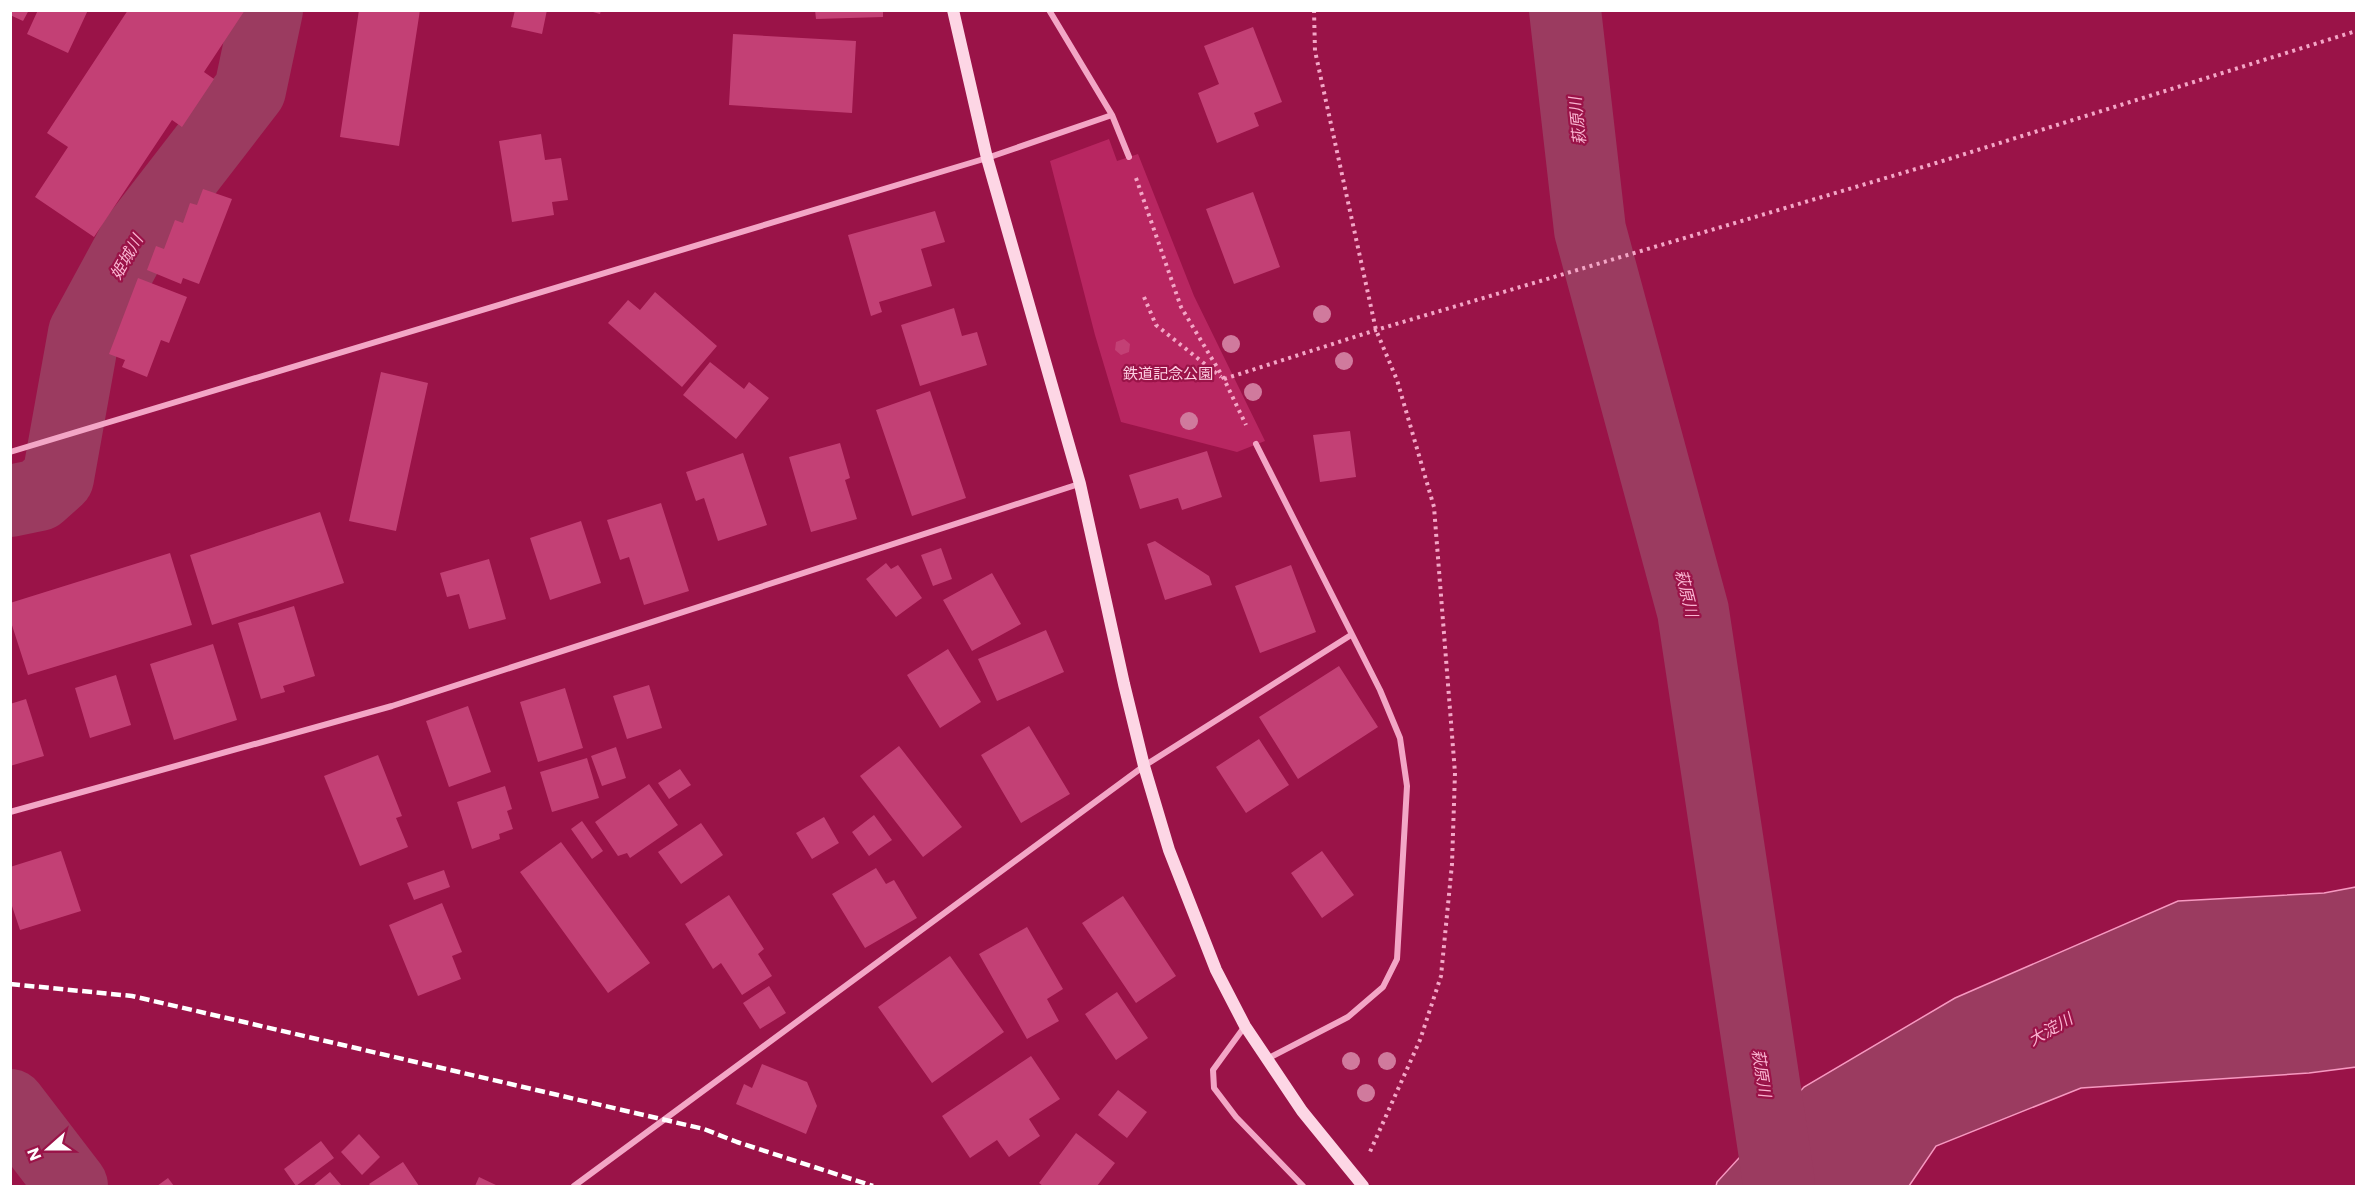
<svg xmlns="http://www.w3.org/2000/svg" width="2367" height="1197" viewBox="0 0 2367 1197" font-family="Commissioner,'Noto Sans JP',sans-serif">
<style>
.green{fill:#b82661}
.water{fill:#9b3b60;stroke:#f698c0;stroke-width:1.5}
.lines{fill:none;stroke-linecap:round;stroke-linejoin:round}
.river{stroke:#9b3b60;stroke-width:72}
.building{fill:#c34075}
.path{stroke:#f3a6c6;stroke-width:4;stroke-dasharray:3 4.5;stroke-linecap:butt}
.street{stroke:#f3a6c6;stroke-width:6}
.secondary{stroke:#fdd6e5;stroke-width:12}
.rail{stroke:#fff;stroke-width:4.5;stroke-dasharray:10 4.5;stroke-linecap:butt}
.tree{fill:#d07a9d}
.labels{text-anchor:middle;stroke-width:4.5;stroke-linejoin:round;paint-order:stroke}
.park-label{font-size:15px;fill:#fdcee2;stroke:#9a1348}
.water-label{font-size:16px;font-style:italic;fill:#fab3d0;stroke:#9a1348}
</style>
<rect width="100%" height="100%" fill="#9a1348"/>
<path class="green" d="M1109,139L1117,161L1138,154L1194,296L1265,441L1237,452L1121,422L1095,335L1050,161Z"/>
<path class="water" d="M2356,887V1067L2309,1073L2081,1088L1936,1146L1909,1186H1716L1717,1182L1804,1087L1955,998L2178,901L2324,893Z"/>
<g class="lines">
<path class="river" d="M1565,10L1590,230L1693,611L1779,1183
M10,501L39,495L58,478L84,333L135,239L250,90L267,10
M10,1105L72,1186"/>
</g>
<path class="building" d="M10,10H29L23,21L10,15Z
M38,10H88L68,53L27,34Z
M128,10H245L204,72L214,79L182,127L172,120L94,237L35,197L68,147L47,133Z
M359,10H420L399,146L340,137Z
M515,10H547L542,34L511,27Z
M586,10H601L600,14Z
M815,10H883V17L816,19Z
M1253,27L1282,102L1254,113L1259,126L1217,143L1198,93L1219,84L1204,46Z
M733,34L856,41L852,113L729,105Z
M541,134L545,160L561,158L568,200L552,202L554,215L512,222L499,141Z
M203,189L232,199L199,284L183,278L181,284L147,270L156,246L164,249L175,220L183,223L190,203L197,205Z
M1253,192L1280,267L1234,284L1206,209Z
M935,211L945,242L921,249L932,286L879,302L882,312L871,316L848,235Z
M138,278L187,297L169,343L161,340L147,377L122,367L125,360L109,354Z
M655,292L717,346L682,387L608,323L628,300L640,310Z
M954,308L962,336L977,332L987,365L920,386L901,325Z
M1124,339L1130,344L1129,352L1121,355L1115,350L1116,342Z
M710,362L744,389L749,382L769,398L736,439L683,395Z
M381,372L428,383L396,531L349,521Z
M930,391L966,498L912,516L876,410Z
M1350,431L1356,477L1320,482L1313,435Z
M840,443L850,478L845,480L857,519L811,532L789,457Z
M1207,451L1222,497L1182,510L1178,498L1140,509L1129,475Z
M743,453L767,525L718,541L704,498L696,501L686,472Z
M661,503L689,591L644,605L629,557L620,560L607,520Z
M320,512L344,583L212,625L190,555Z
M581,521L601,583L550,600L530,538Z
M1155,541L1209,576L1212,585L1165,600L1147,544Z
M941,548L952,579L933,586L921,555Z
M170,553L192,625L28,675L10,619V603Z
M489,559L506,619L469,629L459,594L447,597L440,573Z
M886,563L891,569L898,565L922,598L896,617L866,579Z
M1291,565L1316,632L1260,653L1235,586Z
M992,573L1021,624L972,651L943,600Z
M294,606L315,676L283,686L285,692L261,699L238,623Z
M1046,630L1064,672L997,701L978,659Z
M213,644L237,720L174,740L150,664Z
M948,649L981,702L940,728L907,675Z
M1339,666L1378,727L1298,779L1259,717Z
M116,675L131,725L90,738L75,688Z
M649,685L662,728L627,739L613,696Z
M565,688L583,748L538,762L520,702Z
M26,699L44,756L10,766V704Z
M468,706L491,772L449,787L426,721Z
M1029,726L1070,794L1021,823L981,755Z
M1259,739L1289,785L1246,813L1216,767Z
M899,746L962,827L923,857L860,776Z
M616,747L626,778L602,786L591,756Z
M378,755L402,816L396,818L408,847L360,866L324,776Z
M587,758L599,798L552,812L540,772Z
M680,769L691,785L669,799L658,783Z
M649,784L678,825L630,858L627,853L618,856L595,822Z
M505,786L512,809L507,811L513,829L499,834L500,839L472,849L457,802Z
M874,815L892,840L869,856L852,832Z
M824,817L839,843L812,859L796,833Z
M582,821L603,851L592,859L571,829Z
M701,823L723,855L681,884L658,852Z
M561,842L650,963L608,993L520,872Z
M61,851L81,911L20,930L10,900V867Z
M1322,851L1354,895L1322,918L1291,873Z
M876,868L886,884L894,880L917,918L865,948L832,894Z
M444,870L450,887L414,900L407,883Z
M729,895L764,949L758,954L772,976L742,995L721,963L713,969L685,924Z
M1123,896L1176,976L1136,1003L1082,923Z
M442,903L462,952L452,956L461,979L418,996L389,925Z
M1027,927L1063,989L1047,999L1059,1021L1027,1039L979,954Z
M950,956L1004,1032L932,1083L878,1007Z
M769,986L786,1013L760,1029L743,1003Z
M1117,992L1148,1038L1116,1060L1085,1014Z
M1031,1056L1060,1099L1029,1119L1040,1136L1009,1157L997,1140L970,1158L942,1116Z
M762,1064L807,1082L817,1106L806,1134L736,1104L744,1084L752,1088Z
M1118,1090L1147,1112L1127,1138L1098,1115Z
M1076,1133L1115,1163L1097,1186H1043L1039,1183Z
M359,1134L380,1157L362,1175L341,1152Z
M321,1141L334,1158L296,1186L284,1169Z
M403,1162L419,1186H371L369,1184Z
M330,1172L342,1186H313Z
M479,1177L498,1186H475Z
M168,1178L174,1186H157Z"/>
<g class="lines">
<path class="path" d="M1314,10L1315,51L1376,330L1397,380L1434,507L1455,773L1452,864L1441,976L1420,1040L1369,1154
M1136,178L1181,307L1224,379L1246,425
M1144,297L1156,325L1221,377
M1224,379L1376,330L1936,163L2356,31"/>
<path class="street" d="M1049,10L1112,115L1129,157
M1256,444L1380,690L1400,738L1407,786L1397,959L1383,987L1348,1017L1267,1059
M10,452L987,158L1112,115
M10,812L392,706L1079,484
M1245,1026L1213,1070L1214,1088L1236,1117L1303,1186
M574,1186L1144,766L1351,635"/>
<path class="secondary" d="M953,10L987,158L1080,484L1124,684L1144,766L1169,850L1216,970L1245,1026L1302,1111L1363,1186"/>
<path class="rail" d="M10,984L132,996L704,1129L737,1142L873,1186"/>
</g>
<g class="tree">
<circle cx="1322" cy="314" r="9"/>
<circle cx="1231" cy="344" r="9"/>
<circle cx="1344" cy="361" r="9"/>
<circle cx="1253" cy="392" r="9"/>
<circle cx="1189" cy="421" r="9"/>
<circle cx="1351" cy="1061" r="9"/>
<circle cx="1387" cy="1061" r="9"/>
<circle cx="1366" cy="1093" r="9"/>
</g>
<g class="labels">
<g class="park-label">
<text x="1168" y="379">鉄道記念公園</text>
</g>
<g class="water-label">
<text transform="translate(1577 121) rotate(-96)" y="6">萩原川</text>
<text transform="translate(126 257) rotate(-60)" y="6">姫城川</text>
<text transform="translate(1687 593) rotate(76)" y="6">萩原川</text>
<text transform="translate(2050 1029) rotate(-30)" y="6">大淀川</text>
<text transform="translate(1762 1073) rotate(81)" y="6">萩原川</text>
</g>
</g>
<rect width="2367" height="1197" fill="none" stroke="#ffffff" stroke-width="24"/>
<g transform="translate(48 1149) rotate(249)" stroke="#9a1348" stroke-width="4.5" paint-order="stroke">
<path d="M0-4.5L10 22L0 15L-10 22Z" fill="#ffffff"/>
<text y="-9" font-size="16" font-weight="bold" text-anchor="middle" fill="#ffffff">N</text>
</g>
</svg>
